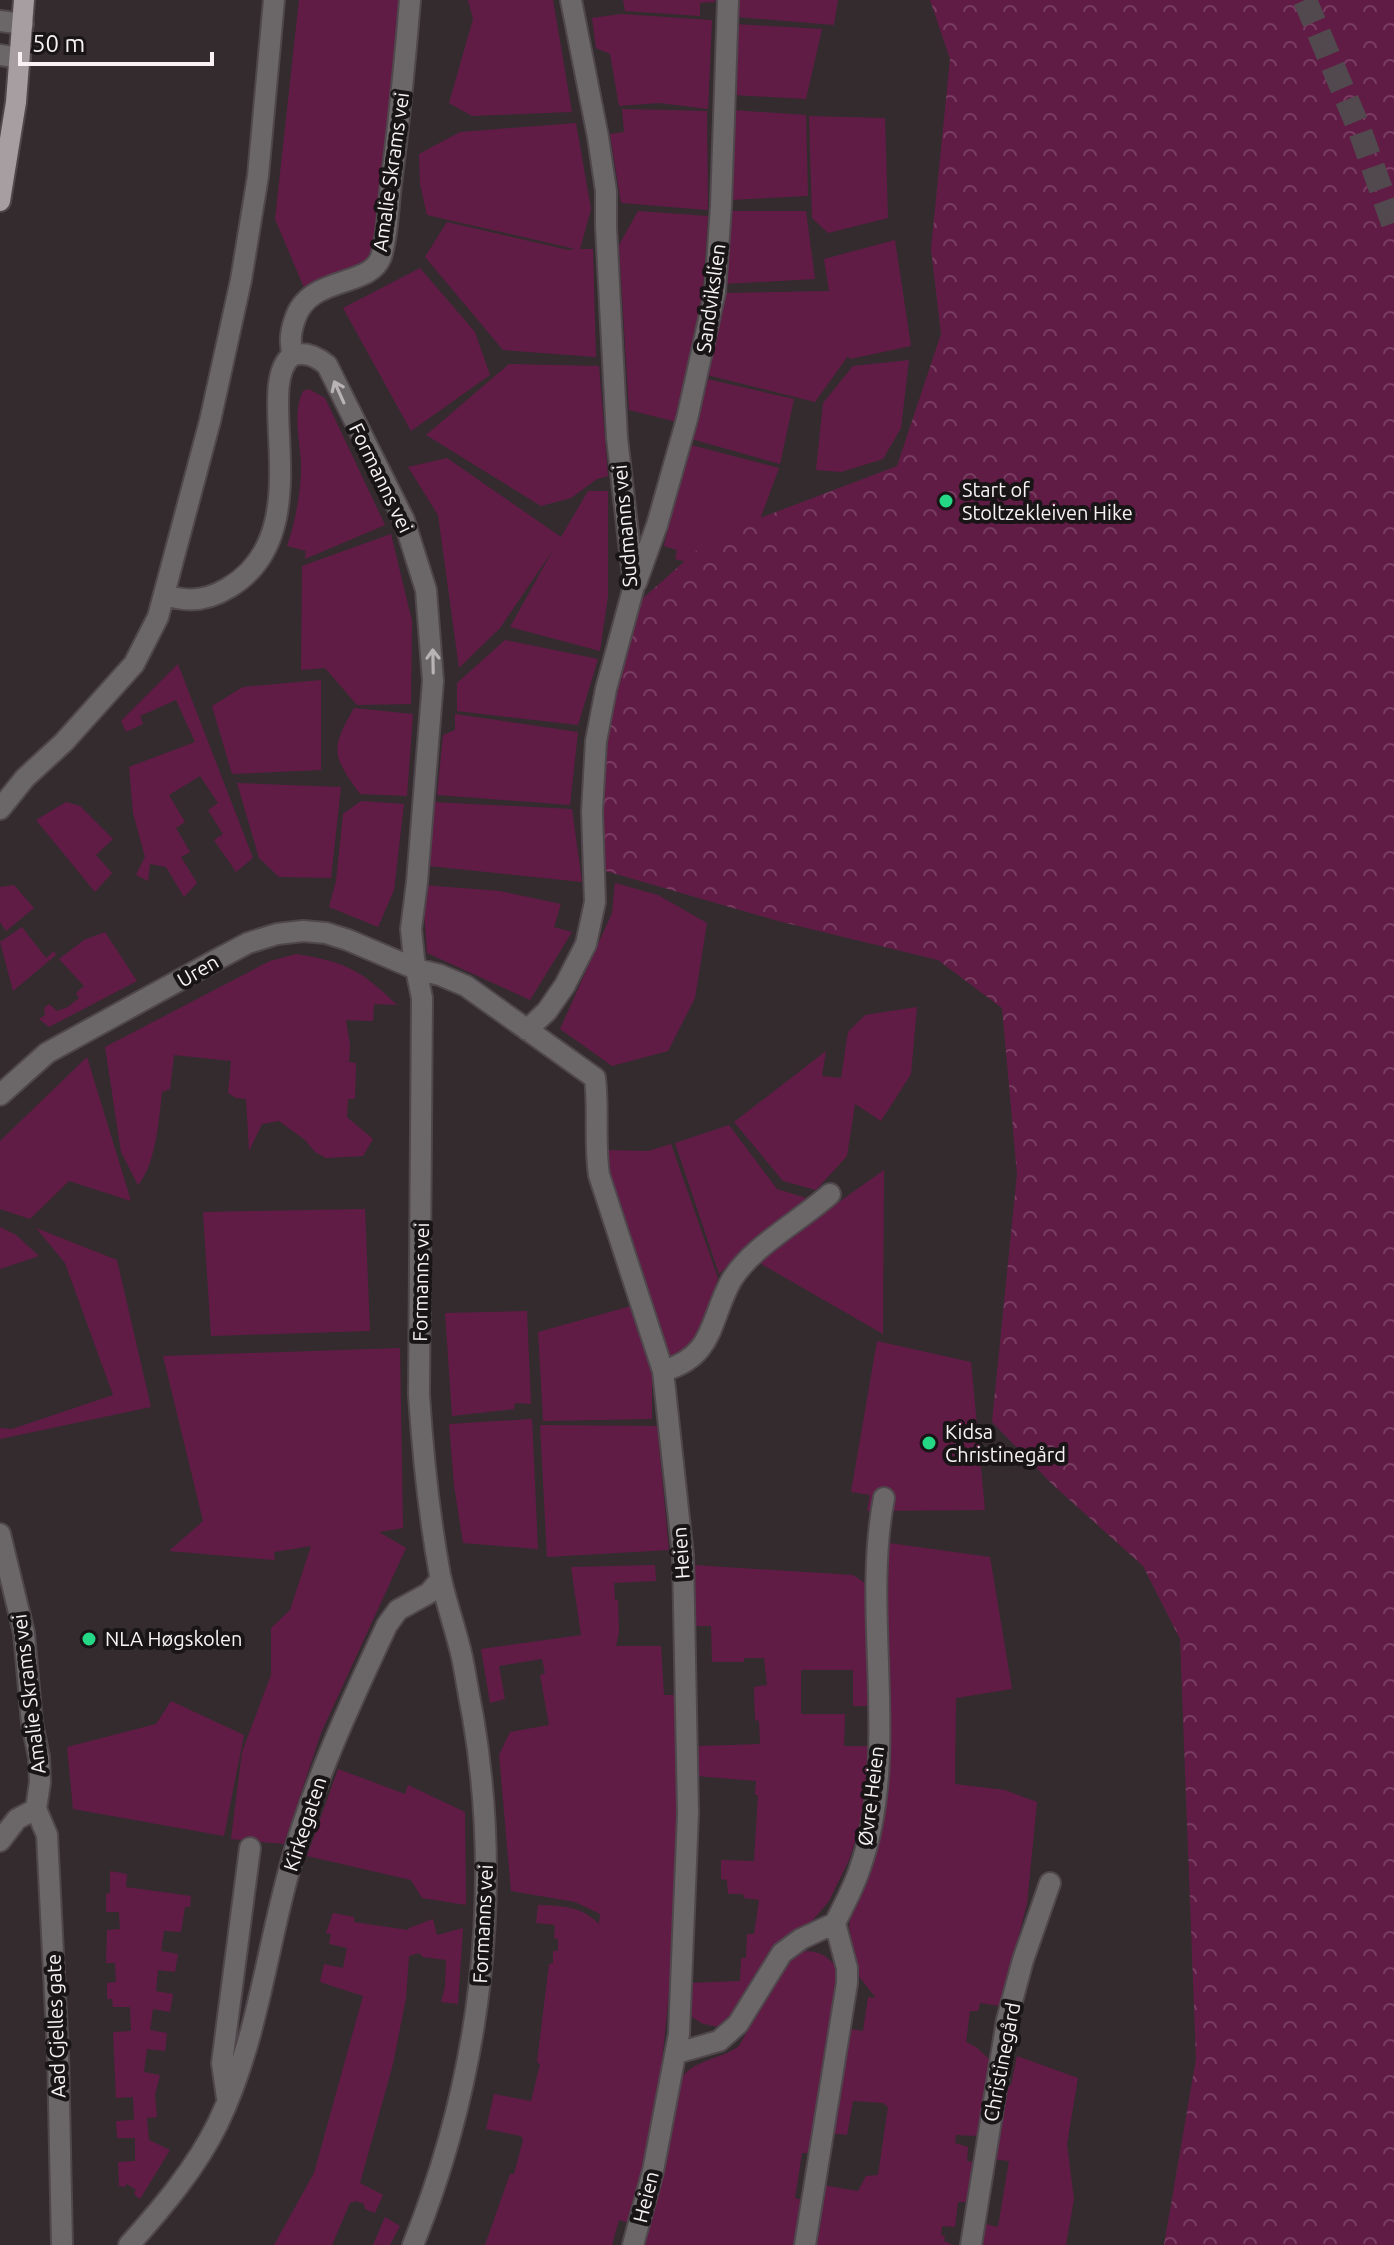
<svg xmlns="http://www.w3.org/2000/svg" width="1394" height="2245" viewBox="0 0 1394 2245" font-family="Ubuntu,sans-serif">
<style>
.green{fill:#611c46}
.forest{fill:url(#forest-crowns)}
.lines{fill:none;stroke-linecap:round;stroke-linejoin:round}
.highway-tunnel{stroke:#51494d;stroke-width:24;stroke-dasharray:24 12;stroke-linecap:butt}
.minor-casing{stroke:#4f474b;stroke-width:24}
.major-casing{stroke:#4f474b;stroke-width:24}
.minor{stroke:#6b6668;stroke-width:20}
.major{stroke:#a79ea2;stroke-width:20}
.oneway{stroke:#b9b3b6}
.poi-dot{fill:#25d886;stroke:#191517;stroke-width:3}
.labels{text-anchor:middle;stroke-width:8;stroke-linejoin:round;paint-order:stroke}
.street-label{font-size:20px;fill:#f8f2f5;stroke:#191517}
.poi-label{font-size:20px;fill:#f8f2f5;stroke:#191517;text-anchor:start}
</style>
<defs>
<pattern id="forest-crowns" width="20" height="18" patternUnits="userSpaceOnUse" patternTransform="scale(2)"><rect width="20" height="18" fill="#611c46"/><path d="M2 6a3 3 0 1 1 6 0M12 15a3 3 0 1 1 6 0" fill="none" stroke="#783d61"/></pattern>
</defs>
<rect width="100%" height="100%" fill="#342b2f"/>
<path class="green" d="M299,0H403L375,255L360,268L305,290L275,219Z
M468,0H553L572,112L472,116L449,103L473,19Z
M623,0H715V2L700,3V16L625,11Z
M737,0H838L834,25L737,17Z
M621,14L712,20L708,109L660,103L619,106L610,54L596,48L592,18Z
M735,24L822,29L806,99L733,95Z
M622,109L707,111L708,210L621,203L610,134L624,132Z
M732,110L806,115L808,196L729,200Z
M809,116L885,118L888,218L828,233L812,218Z
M576,123L591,209L580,249H593L596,357L503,350L425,257L447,222L568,250L575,249L427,215L420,184L419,154L460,132Z
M638,211L708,216L701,318L677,422L629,410L619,245Z
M731,211H806L815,279L724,284Z
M895,240L911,346L850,359L848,356L815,402L707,375L723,293L829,291L824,259Z
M420,268L475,332L490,375L411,431L343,308Z
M909,360L901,428L883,459L841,472L816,470L823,403L853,366Z
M509,364L599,366L608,476L597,479L571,498L541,506L426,435Z
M707,379L794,399L780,464L688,438Z
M309,389L325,398L385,525L305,559L306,551L287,546C295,523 300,497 301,472C302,446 291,416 303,391Z
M687,444L779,468L754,536L695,564L675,559L677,550L664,546Z
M447,458L561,537L588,491H608V596L600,651L510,627L553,550L500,628L459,668L438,515L408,467Z
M391,534L412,621L411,704L357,705L325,668L301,670L302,566Z
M505,640L598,659L578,725L457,711V683Z
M178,664L253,858L236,872L214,840L223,834L208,810L218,803L200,776L169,795L185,822L176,828L190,852L181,857L197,883L184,897L166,867L150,864L148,881L136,875L145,857L133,813L129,767L195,742L176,700L140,716L143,724L126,732L121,721Z
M321,680V770L232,774L212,706L243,687Z
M354,708L413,714L407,796L360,794C332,755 330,750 354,708Z
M455,714L578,732L570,805L437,795L443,735L455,730Z
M237,783L341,787L331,878L279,877L259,858Z
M361,801L404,804L394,890L378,927L329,907L336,881L343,814Z
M66,802L80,806L113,839L96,855L112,873L95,892L36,820Z
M433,802L572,809L582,882L429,866Z
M615,883L658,895L707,923L695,998L668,1051L612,1066L560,1029L612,913Z
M14,885L34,908L6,931L0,922V887Z
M422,885L500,891L561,904L554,927L572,932L530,1000L427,953Z
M22,927L46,958L54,951L56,955L13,991L0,942Z
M105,932L137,981L49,1027L39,1019L45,1015L44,1008L49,1004L57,1011L68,1007L79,998L76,993L84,986L59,959L84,940Z
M296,954C346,962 361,970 397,1005L374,1004L373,1021L346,1020L350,1045L349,1062L356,1063L355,1099H348L347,1117L373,1139L363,1156L326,1158L315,1152L305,1140L279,1121L262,1124L249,1151L246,1099L236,1098L228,1093L231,1061L174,1055L170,1089L162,1092C159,1119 156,1164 138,1185L121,1152L105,1047L270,961Z
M917,1007L911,1074L881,1121L855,1104L847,1156L816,1190L783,1181L734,1122L826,1051L822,1076L841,1078L848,1032L865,1015Z
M87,1057L131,1201L69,1181L30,1219L0,1209V1141Z
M729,1125L777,1189L806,1198L719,1274L675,1143Z
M671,1144L718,1278L708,1320L696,1342L669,1357L617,1212L606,1150L648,1151Z
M884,1170L883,1334L756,1261Z
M365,1209L370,1331L211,1336L203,1212Z
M0,1227L16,1235L39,1256L0,1269Z
M36,1228L117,1260L151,1407L0,1439V1428L12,1429L113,1395L65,1263Z
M631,1306L652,1367V1419L543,1421L538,1332Z
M527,1311L531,1404L515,1403L514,1409L452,1416L445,1313Z
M877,1341L971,1362L985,1510L867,1511L870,1495L851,1492Z
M400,1348L403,1528L379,1532L406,1548L321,1733L284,1844L231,1839L242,1752L271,1675V1628L290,1610L311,1546L274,1552L275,1560L169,1551L203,1521L163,1356Z
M532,1419L538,1549L463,1543L454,1485L449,1424Z
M540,1425L657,1426L669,1550L547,1557Z
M889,1543L990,1557L1012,1689L956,1698L955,1784L1005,1790L1037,1802L1027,1904L1000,2006L980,2003L978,2011H970L966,2042L976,2047L990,2060L978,2136L956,2135L955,2143L968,2147L967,2161L975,2162L967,2202H958L955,2227L942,2226L941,2235L945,2236L944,2241L953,2245H812L822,2185L858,2191L866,2176L878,2175L888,2107L883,2103L853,2101L847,2135L829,2133L844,2028L863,2031L868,1997L876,1998L857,1974L849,1926L886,1707Z
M655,1565L656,1581L614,1583L615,1600H618L619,1632L616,1646H661L664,1695H676C679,1828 676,1960 658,2092C652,2136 640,2180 629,2223L619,2220L612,2245H485L510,2174H514L523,2140L521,2136L486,2129L494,2094L531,2101L540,2064L537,2062L549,1964L553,1963V1951H558V1939L554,1938L555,1925L536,1923L538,1905C562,1906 581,1906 599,1924L600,1914L575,1902L511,1891L499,1755L510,1732L549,1725L540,1675L545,1673L542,1659L499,1666L505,1699L490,1703L481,1649L581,1635L571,1567Z
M693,1565L853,1575L865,1583L869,1706H853V1670H801V1714H845L844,1746H869L865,1811L849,1860L829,1901L813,1920L776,1949L732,2020L720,2027L703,2024L692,2017L687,2006L689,1983L740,1981L741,1958H746L747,1934H754L759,1900L744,1898L743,1894H728L727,1880L721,1879V1860L754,1861L758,1795H755L756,1781L697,1776L699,1746L760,1744L759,1721L755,1720L754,1687L767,1685L764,1658H744V1662H712L711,1626H693Z
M171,1701L244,1735L224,1836L73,1809L67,1747L156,1724Z
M338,1769L405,1794L408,1785L465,1812L466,1905L422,1898L411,1880L307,1856Z
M110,1871L127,1874L126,1887L191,1896L190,1907H185L181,1932L164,1931L161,1951L178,1954L175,1972L158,1970L156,1991L173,1994L170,2012L153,2009L150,2030L167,2033L165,2051L147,2049L144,2072L160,2075L155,2095L157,2117L147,2118L149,2140L170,2150L140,2199L134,2194L136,2190L127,2184L124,2187L119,2186L118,2162L135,2161V2138H117L116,2121L134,2120L133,2097L116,2098L113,2032L131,2031L130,2007H113L112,1999H107V1983L116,1982L115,1963H106L107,1930L120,1929L119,1912H106V1894L110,1893Z
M333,1913L354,1917V1922L408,1930L409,1928L433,1919L437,1935L463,1928L458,2004L441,2002L445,1987L446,1960L423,1957L419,1953L409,1956L406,1998L393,2064L360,2183L383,2195L375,2213L365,2209L364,2204L356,2201L350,2203L332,2245H274L314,2173L363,1996L320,1982L324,1964L343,1968L347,1948L329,1944L331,1934L326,1933Z
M803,1951C819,1951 826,1955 837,1967V1982L825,2047L811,2153H802L795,2198L803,2200L796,2245H639L656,2191L682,2078C692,2060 723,2059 739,2046L790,1955Z
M1017,2056L1078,2078L1067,2144L1074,2199L1066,2245H978L982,2223L998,2227L1009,2161L991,2159L1000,2090L1011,2085Z
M385,2217L400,2226L390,2245H373Z"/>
<path class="forest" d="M930,0H1394V2245H1164L1196,2059L1180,1639L1143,1566L1052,1484L992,1422L1017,1174L1002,1008L938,960L778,921L592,867L622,617L713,536L897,466L941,334L931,249L950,59Z"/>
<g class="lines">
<path class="highway-tunnel" d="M1305,0L1360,131L1394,226"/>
<defs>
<path id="minor" d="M0,21L23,24
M0,55L20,58
M293,355C306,352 316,356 327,365L404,520L426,590L433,681L417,882L411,929L414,959L422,998L419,1395C423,1456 429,1516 440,1575C446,1603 456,1630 462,1657C466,1677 469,1697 473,1717C503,1895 480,2078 413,2245
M293,355C289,343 291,330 295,319C309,275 370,288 381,257C388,235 388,207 391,184C399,123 405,61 410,0
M636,583L657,525L687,419L715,292L721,206L728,0
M164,594C186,603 207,601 228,588C323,533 250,384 293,355
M0,809L25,778L64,742L134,664L158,617L210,421L241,280L258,176L274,0
M527,1030L547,1011L565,985L586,944L595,902L592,811L596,741L606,689L634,586L617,438L606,227V191L598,137L571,0
M0,1095L47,1053L216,960L248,943L277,934L303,931L326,933L348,940L416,969L440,975L466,986L595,1078C599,1110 594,1142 599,1175L663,1371L683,1556L688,1813L679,2034L653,2171L633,2245
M663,1371C715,1356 709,1321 731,1281C751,1247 800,1221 830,1194
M0,1534L24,1633L32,1723L39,1757L40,1782L36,1809
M36,1809L47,1835L58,2053L62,2245
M0,1841L17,1819L36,1809
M677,2053L719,2041L738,2024L782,1953L801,1939L835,1923C844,1905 854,1887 860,1868C901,1752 861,1617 884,1498
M227,2098L222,2063L250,1848
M129,2245C162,2208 196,2168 218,2123C257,2042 266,1952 290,1867C313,1783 350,1704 387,1625L398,1610L429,1593L441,1579
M805,2245L847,1983V1968L835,1923
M971,2245L1007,2020L1023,1960L1050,1883"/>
<path id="major" d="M0,201L16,102L24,0"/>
</defs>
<use href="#minor" class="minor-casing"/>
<use href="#major" class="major-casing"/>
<use href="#minor" class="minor"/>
<use href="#major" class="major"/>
</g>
<defs><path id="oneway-shaft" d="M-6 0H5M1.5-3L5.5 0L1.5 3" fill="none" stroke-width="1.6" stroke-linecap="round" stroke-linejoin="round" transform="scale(2)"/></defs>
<g class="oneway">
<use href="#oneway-shaft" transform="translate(339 392) rotate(-114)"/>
<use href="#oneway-shaft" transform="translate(433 661) rotate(-91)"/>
</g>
<g class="poi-dot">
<circle cx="946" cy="501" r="8"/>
<circle cx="929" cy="1443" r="8"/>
<circle cx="89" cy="1639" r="8"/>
</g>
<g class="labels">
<g class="street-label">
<text transform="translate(391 172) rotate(-82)" y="7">Amalie Skrams vei</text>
<text transform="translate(711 298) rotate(-82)" y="7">Sandvikslien</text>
<text transform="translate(381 478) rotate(64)" y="7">Formanns vei</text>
<text transform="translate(625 526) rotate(-95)" y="7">Sudmanns vei</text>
<text transform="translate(198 971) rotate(-30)" y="7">Uren</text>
<text transform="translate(421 1282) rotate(-89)" y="7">Formanns vei</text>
<text transform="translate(681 1553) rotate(-94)" y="7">Heien</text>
<text transform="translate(29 1694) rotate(-97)" y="7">Amalie Skrams vei</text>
<text transform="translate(871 1796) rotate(-83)" y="7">Øvre Heien</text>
<text transform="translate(305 1824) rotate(-72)" y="7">Kirkegaten</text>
<text transform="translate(483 1924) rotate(-87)" y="7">Formanns vei</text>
<text transform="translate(56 2026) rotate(-92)" y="7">Aad Gjelles gate</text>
<text transform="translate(1002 2062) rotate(-79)" y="7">Christinegård</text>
<text transform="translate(646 2197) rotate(-76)" y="7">Heien</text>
</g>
<g class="poi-label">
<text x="962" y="497">Start of<tspan x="962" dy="23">Stoltzekleiven Hike</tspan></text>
<text x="945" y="1439">Kidsa<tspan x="945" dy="23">Christinegård</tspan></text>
<text x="105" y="1646">NLA Høgskolen</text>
</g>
</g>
<path d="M20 52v12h192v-12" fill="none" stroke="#f8f2f5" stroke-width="4"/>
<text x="32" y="52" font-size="24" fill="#f8f2f5" stroke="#191517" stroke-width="6" paint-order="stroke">50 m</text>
</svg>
